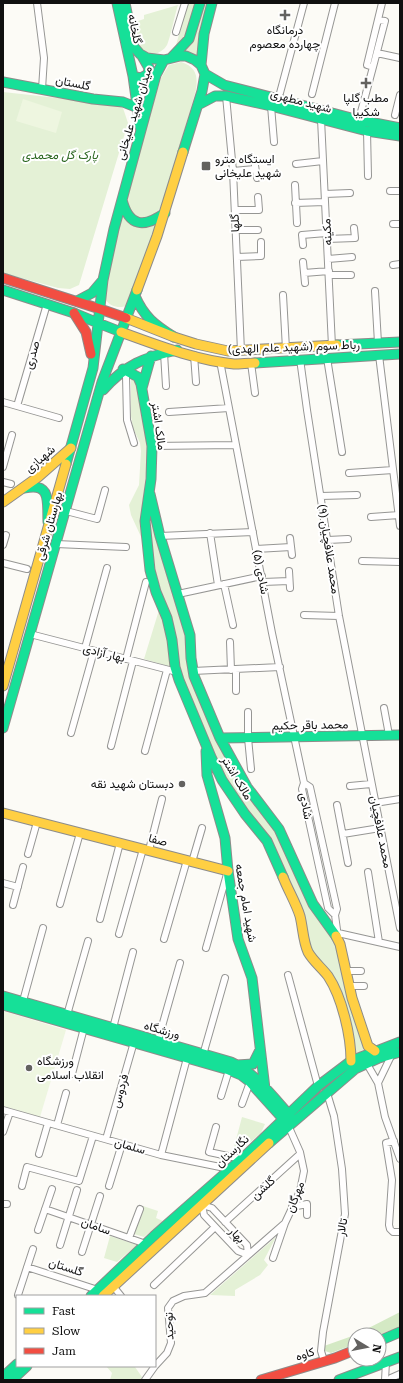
<svg xmlns="http://www.w3.org/2000/svg" width="403" height="1383" viewBox="0 0 403 1383" font-family="'Roboto Serif',Vazirmatn,serif">
<style>
.green{fill:#e4f1d6}
.forest{fill:#d4e9c4}
.pitch{fill:#eef6e0}
.lines{fill:none;stroke-linecap:round;stroke-linejoin:round}
.street-casing{stroke:#969694;stroke-width:8}
.fast-casing{stroke:#8d8c8a;stroke-width:11}
.slow-casing{stroke:#8d8c8a;stroke-width:11}
.jam-casing{stroke:#8d8c8a;stroke-width:11}
.street{stroke:#fffefe;stroke-width:6}
.fast{stroke:#16e098;stroke-width:9}
.slow{stroke:#ffcf43;stroke-width:9}
.jam{stroke:#f24e42;stroke-width:9}
.poi-dot{fill:#636260;stroke:#fff;stroke-width:1.5}
.labels{text-anchor:middle;stroke-width:4;stroke-linejoin:round;paint-order:stroke}
.street-label{font-size:12px;fill:#101010;stroke:#fff}
.poi-label{font-size:12px;fill:#101010;stroke:#fff}
.park-label{font-size:12px;font-style:italic;fill:#2b6720;stroke:#fff}
</style>
<rect width="100%" height="100%" fill="#fcfbf6"/>
<path class="green" d="M188,3H197C193,17 190,39 176,45Z
M203,3H208L198,58L181,53Z
M178,5C175,14 170,39 167,45C164,50 159,53 154,54C138,57 137,33 135,22L144,19V15Z
M181,62C196,67 198,75 196,90L163,203L156,214L151,218L138,219L130,213L126,198L129,187L161,78L169,65Z
M3,92L122,105L128,123L79,285L70,289L58,288L3,273Z
M122,211L125,217L159,222L128,305C121,309 110,307 106,300C105,297 105,293 105,290Z
M131,375L139,385V401L148,441V456L142,507V539L131,515L129,505L139,485L141,451L140,443L133,428L131,416Z
M150,514L186,636L191,676L277,832L322,921L337,944L365,1049L353,1055L346,1010L310,949L281,868L223,777L181,677L173,631L153,563L147,524Z
M159,610L165,624L171,667L144,659Z
M242,1117L265,1124L261,1133L238,1153L233,1151Z
M143,1206L158,1211L156,1218L163,1221L144,1237L134,1234Z
M110,1236L137,1245L117,1262L104,1258Z
M276,1237L264,1260L268,1265L260,1275L235,1290V1296L210,1295Z
M106,1366H136L135,1367L142,1377L140,1380H110L112,1373Z"/>
<path class="forest" d="M400,1312V1327L378,1335H355V1344L331,1353L325,1351L324,1346L355,1335Z"/>
<path class="pitch" d="M23,99L62,112L56,133L16,121Z
M3,1011L66,1030L40,1117L3,1106Z"/>
<g class="lines">
<defs>
<path id="street" d="M37,3L44,58L42,89
M176,32L185,3
M377,53L400,58
M373,67L385,21L378,20
M280,93L304,3
M312,94L335,3
M226,96L233,171L241,351
M271,106L274,142
M395,115L400,95
M321,119L332,346
M358,123L373,67L367,65L382,3
M367,131L368,176
M254,159L257,178
M296,164L323,161
M233,171L255,169
M295,185L297,223
M390,191H400
M325,194L350,193
M295,203L325,202
M235,210H259L258,197
M393,224H400
M235,230H258
M327,239L355,238L354,228
M303,245L302,235L326,233
M237,257L261,256V242
M328,259L352,257
M303,262L305,283
M393,265L400,264
M304,273L329,271
M329,275H351
M375,291L378,343
M283,295L286,349
M164,353L166,386
M194,355L196,382
M379,355L400,526
M327,358L342,452
M300,359L307,410L339,616L400,928
M220,361L272,633L304,783L302,789L328,908L335,915
M251,363L255,393
M123,369L126,376L127,420L134,443
M3,402L59,418
M17,406L47,304
M169,412L229,408
M152,446L236,445
M3,467L12,435
M349,473L393,470
M3,482L11,484
M321,496L357,495
M66,511L97,519L105,490
M371,517L399,515
M210,533L218,585
M160,536L253,532
M290,538L292,555
M328,540L348,539
M56,544L126,547
M3,545L6,535
M256,549L291,547
M362,561L400,562
M3,563L27,569
M289,571L290,588
M263,582L289,581
M224,584L233,625
M178,594L262,576
M304,615L339,616
M30,634L177,672
M230,642L231,670
M85,648L107,568
M126,659L146,582
M236,669V691
M193,671L280,667
M384,708L389,735
M248,712V738L251,769
M71,733L94,651
M111,746L133,661
M145,751L167,670
M304,783L310,787L337,909L335,915L338,937
M350,786L371,784
M375,803L400,799
M337,805L348,863
M343,834L380,828
M149,850L162,799
M28,854L37,822
M192,862L202,828
M368,872L379,942
M3,883L18,887
M60,904L80,833
M13,905L23,867
M100,919L120,843
M338,933L400,947
M119,934L143,849
M164,939L187,860
M206,948L227,874
M346,971H361
M288,975L318,1086
M350,986H364
M23,1001L43,928
M67,1015L88,941
M113,1028L133,952
M157,1044L180,963
M203,1055L225,978
M367,1064L378,1083L385,1117L400,1159
M72,1074L84,1028
M378,1083L392,1054
M221,1096L229,1070
M242,1104L250,1082
M3,1110L161,1155L230,1169
M57,1125L66,1093
M216,1127L209,1152L242,1159
M3,1132L10,1112
M106,1139L134,1042
M394,1141L386,1143L392,1180L389,1225L390,1229L393,1232H400
M39,1154L48,1123
M161,1155L187,1058
M22,1186L27,1167L79,1181L93,1136
M109,1186L122,1144
M3,1204H7
M202,1205L212,1208L247,1245L248,1255L238,1251L204,1215Z
M292,1207L307,1204V1215
M45,1209L146,1244
M225,1222L300,1154
M38,1230L52,1189
M129,1238L140,1209
M60,1245L77,1190
M82,1252L100,1196
M273,1258L285,1223
M27,1267L98,1290
M154,1285L215,1227
M113,1286L121,1296
M18,1295L33,1249
M324,1361L321,1351L323,1332L345,1214L342,1169L334,1116L327,1093
M155,1366L167,1353L171,1343L168,1308L173,1301L184,1296L205,1293L285,1223L300,1191L304,1171L300,1152L288,1125
M145,1380L155,1366
M385,1380L386,1362
M390,1380L391,1378L400,1374"/>
<path id="fast" d="M117,3L133,76L140,127
M125,3L134,47L140,54L147,58L164,60
M172,57L189,39L200,3
M201,65L204,34L212,3
M205,74L224,85L359,120L400,128
M133,76L141,78L148,74L149,68L142,56
M3,82L93,99L123,102L138,108
M198,105L215,96H226L271,106L367,131L400,136
M122,200C129,227 144,228 165,213
M3,290L74,313L98,323
M135,296C144,317 155,325 174,337
M77,301L92,293L103,280
M98,323L121,332
M337,345L400,342
M255,363L400,354
M123,369L138,377L141,384L152,446L151,479L145,521L150,570L156,592L167,618L172,640L175,667L179,680L211,757L222,780L245,814L267,841L283,877
M142,388L151,356
M103,390C125,365 145,357 177,350
M66,464L93,368L103,280L114,229L156,75L164,60L180,56H186L195,60L201,65L205,74L202,91L183,152
M25,488C52,482 47,503 48,522
M150,494L160,536L190,635L191,658L194,676L220,738L247,787L279,829L313,904L336,936
M3,728L102,382L137,290
M220,738L400,735
M206,751L207,775L225,838L228,871L238,939L252,978L265,1089
M3,996L231,1062C257,1074 273,1097 292,1118
M3,1005L229,1070L241,1075L250,1082L286,1122
M237,1065L253,1064L260,1050
M269,1143L355,1069L379,1058L400,1052
M91,1296L154,1236L245,1156L318,1086L351,1061L400,1042
M379,1341L400,1332
M3,1377L17,1364
M12,1380L27,1366
M339,1380L400,1357"/>
<path id="slow" d="M137,290L157,236L183,152
M126,318L174,337L196,344L228,351L337,345
M121,332C157,345 195,360 234,364C241,364 248,363 255,363
M3,502L38,477L71,448
M3,686L66,464
M3,813L228,871
M283,877C288,890 296,903 300,916C303,928 303,941 308,952C313,961 322,968 328,976C342,997 351,1036 351,1061
M336,936L340,944L352,998L368,1046L375,1051
M103,1296L269,1143"/>
<path id="jam" d="M3,278L100,309
M100,309L126,318
M74,313L86,332L91,354
M261,1380L335,1358L355,1350"/>
</defs>
<use href="#street" class="street-casing"/>
<use href="#fast" class="fast-casing"/>
<use href="#slow" class="slow-casing"/>
<use href="#jam" class="jam-casing"/>
<use href="#street" class="street"/>
<use href="#fast" class="fast"/>
<use href="#slow" class="slow"/>
<use href="#jam" class="jam"/>
</g>
<g class="poi-dot">
<path d="M283 9h4v4h4v4h-4v4h-4v-4h-4v-4h4z"/>
<path d="M364 77h4v4h4v4h-4v4h-4v-4h-4v-4h4z"/>
<rect x="201" y="161" width="10" height="10" rx="2"/>
<circle cx="182" cy="784" r="4"/>
<circle cx="29" cy="1068" r="4"/>
</g>
<g class="labels">
<g class="street-label">
<text transform="translate(135 29) rotate(78)" y="4">گلخانه</text>
<text transform="translate(73 83) rotate(11)" y="4">گلستان</text>
<text transform="translate(301 101) rotate(15)" y="4">شهید مطهری</text>
<text transform="translate(134 113) rotate(-73)" y="4">میدان شهید علیخانی</text>
<text transform="translate(235 223) rotate(-92)" y="4">گلها</text>
<text transform="translate(327 232) rotate(-93)" y="4">مکینه</text>
<text transform="translate(294 347) rotate(-2)" y="4">رباط سوم (شهید علم الهدی)</text>
<text transform="translate(32 355) rotate(-74)" y="4">صدری</text>
<text transform="translate(159 426) rotate(82)" y="4">مالک اشتر</text>
<text transform="translate(40 459) rotate(-41)" y="4">شهبازی</text>
<text transform="translate(49 526) rotate(-74)" y="4">بهارستان شرقی</text>
<text transform="translate(329 549) rotate(81)" y="4">محمد علافچیان (۹)</text>
<text transform="translate(261 572) rotate(79)" y="4">شادی (۵)</text>
<text transform="translate(104 653) rotate(14)" y="4">بهار آزادی</text>
<text transform="translate(310 725) rotate(-1)" y="4">محمد باقر حکیم</text>
<text transform="translate(237 778) rotate(59)" y="4">مالک اشتر</text>
<text transform="translate(306 806) rotate(79)" y="4">شادی</text>
<text transform="translate(381 832) rotate(79)" y="4">محمد علافچیان</text>
<text transform="translate(158 840) rotate(15)" y="4">صفا</text>
<text transform="translate(246 903) rotate(80)" y="4">شهید امام جمعه</text>
<text transform="translate(162 1030) rotate(16)" y="4">ورزشگاه</text>
<text transform="translate(120 1091) rotate(-74)" y="4">فردوس</text>
<text transform="translate(130 1146) rotate(16)" y="4">سلمان</text>
<text transform="translate(232 1151) rotate(-43)" y="4">نگارستان</text>
<text transform="translate(263 1188) rotate(-42)" y="4">گلشن</text>
<text transform="translate(295 1197) rotate(-69)" y="4">مهرگان</text>
<text transform="translate(96 1226) rotate(19)" y="4">سامان</text>
<text transform="translate(342 1227) rotate(-80)" y="4">تالار</text>
<text transform="translate(237 1235) rotate(47)" y="4">بهار</text>
<text transform="translate(66 1267) rotate(18)" y="4">گلستان</text>
<text transform="translate(169 1326) rotate(-92)" y="4">توحید</text>
<text transform="translate(305 1354) rotate(-17)" y="4">کاوه</text>
</g>
<g class="poi-label">
<text x="285" y="34">درمانگاه<tspan x="285" dy="14">چهارده معصوم</tspan></text>
<text x="366" y="102">مطب گلپا<tspan x="366" dy="14">شکیبا</tspan></text>
<text x="215" y="163" text-anchor="start">ایستگاه مترو<tspan x="215" dy="14">شهید علیخانی</tspan></text>
<text x="174" y="788" text-anchor="end">دبستان شهید نقه</text>
<text x="37" y="1065" text-anchor="start">ورزشگاه<tspan x="37" dy="14">انقلاب اسلامی</tspan></text>
</g>
<g class="park-label">
<text x="60" y="159">پارک گل محمدی</text>
</g>
</g>
<rect width="403" height="1383" fill="none" stroke="#101010" stroke-width="8"/>
<rect x="16" y="1295" width="140" height="72" fill="#ffffff" stroke="#9f9f9f"/>
<rect x="24" y="1308" width="20" height="6" fill="#16e098" stroke="#9f9f9f"/>
<text x="52" y="1315" font-size="12" fill="#101010">Fast</text>
<rect x="24" y="1328" width="20" height="6" fill="#ffcf43" stroke="#9f9f9f"/>
<text x="52" y="1335" font-size="12" fill="#101010">Slow</text>
<rect x="24" y="1348" width="20" height="6" fill="#f24e42" stroke="#9f9f9f"/>
<text x="52" y="1355" font-size="12" fill="#101010">Jam</text>
<g transform="translate(367 1347) rotate(100)"><circle r="19" fill="#ffffff" stroke="#9f9f9f"/>
<path d="M0-3L7 15L0 10L-7 15Z" fill="#636260"/>
<text y="-6" font-size="11" font-weight="bold" text-anchor="middle" fill="#101010">N</text>
</g>
</svg>
